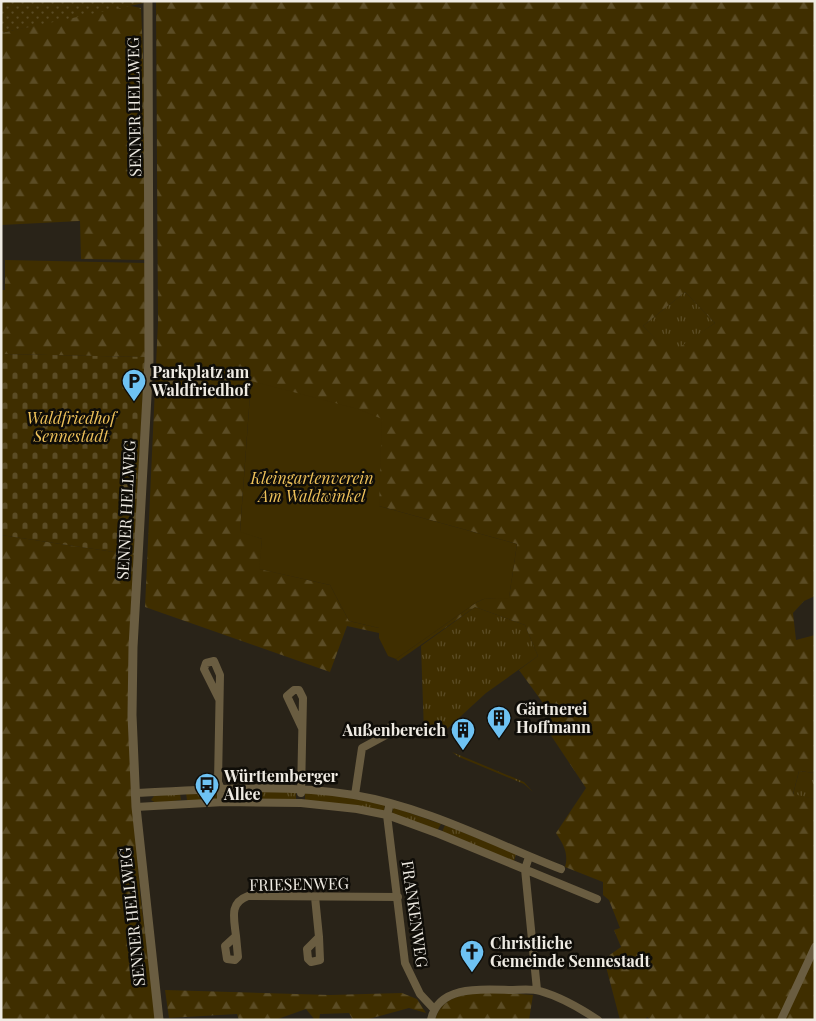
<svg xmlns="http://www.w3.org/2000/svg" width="816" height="1021" viewBox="0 0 816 1021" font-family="'Playfair Display',serif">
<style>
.grass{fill:url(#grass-tufts)}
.forest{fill:url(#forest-firs);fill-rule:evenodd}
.cemetery{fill:url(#cemetery-stones)}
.park{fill:url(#park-dots)}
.garden{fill:#3f2e00}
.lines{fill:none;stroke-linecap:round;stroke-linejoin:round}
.minor{stroke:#6a5d41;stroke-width:8}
.tertiary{stroke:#6a5d41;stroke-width:9}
.labels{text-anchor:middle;stroke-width:5;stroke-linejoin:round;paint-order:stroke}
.street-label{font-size:16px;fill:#efebe3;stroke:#0f0d08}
.poi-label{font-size:16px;font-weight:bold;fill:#efebe3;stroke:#0f0d08;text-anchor:start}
.park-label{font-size:16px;font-style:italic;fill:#efc25a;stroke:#0f0d08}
</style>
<defs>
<pattern id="grass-tufts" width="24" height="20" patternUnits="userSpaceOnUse" patternTransform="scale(1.25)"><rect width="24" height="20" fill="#3f2e00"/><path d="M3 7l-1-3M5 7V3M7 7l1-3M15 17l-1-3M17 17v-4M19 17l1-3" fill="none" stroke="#5b4c25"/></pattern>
<pattern id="forest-firs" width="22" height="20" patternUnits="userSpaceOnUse" patternTransform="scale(1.25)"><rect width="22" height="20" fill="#3f2e00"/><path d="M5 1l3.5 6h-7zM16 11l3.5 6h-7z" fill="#5b4c25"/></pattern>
<pattern id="cemetery-stones" width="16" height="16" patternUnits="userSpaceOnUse" patternTransform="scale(1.25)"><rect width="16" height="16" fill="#3f2e00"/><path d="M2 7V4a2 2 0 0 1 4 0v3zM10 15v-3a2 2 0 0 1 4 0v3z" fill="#5b4c25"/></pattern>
<pattern id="park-dots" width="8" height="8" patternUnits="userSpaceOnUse" patternTransform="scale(1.25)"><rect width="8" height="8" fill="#3f2e00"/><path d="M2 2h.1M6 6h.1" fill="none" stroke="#5b4c25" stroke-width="1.8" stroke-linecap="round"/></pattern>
</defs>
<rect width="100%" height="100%" fill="#292318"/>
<path class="grass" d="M685,292L715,323L671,354L643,326Z
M475,607L525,625L538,656L486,693L436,739L424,732L421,646Z
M452,752L524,782L533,792L524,784L459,757Z
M799,771L815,773V799L793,795Z
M217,792V800H187L186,793Z
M230,792H296V800H230Z
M180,793L181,800L156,803L151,800L154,796Z
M305,793L331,795L385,804L384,812L305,800Z
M393,807L441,824L437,831L392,814Z
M445,825L516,854L514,861L442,832Z"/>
<path class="forest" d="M156,1H815V596L804,601L793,613L796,640L815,635V773L799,771L793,794L815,799V1020H651L647,1017L645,1020H620L604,959L621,947L614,930L620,928L609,900L603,895V882L565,867C569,853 563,844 556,833L586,788L550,734L551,714L519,670L538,656L525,625L475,607L398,661L396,659L477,602L484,599L509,597L517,544L379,506L251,381L240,531L262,539L260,569L330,585L349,621L379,628V633L347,626L330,672L145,607L158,322ZM685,292L715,323L671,353L643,326Z
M126,5L141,8L144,78L146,260L81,259L80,221L1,225V33Z
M5,260L146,263L145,357L1,354V290H5Z
M1,535L134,555L129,740L140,893L156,1020H1Z
M165,990L330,995L402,993L417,999L426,1013L409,1008L365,1020H353L349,1013L320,1014L319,1020H315L306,1009L275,1020H239L237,1014L169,1018Z
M508,993L533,995L529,1020H435C444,988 483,994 508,993Z"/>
<path class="cemetery" d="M1,354L145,357L134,555L1,535Z"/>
<path class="park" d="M1,1H144V3L1,33Z"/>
<path class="garden" d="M251,381L358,409L382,419L379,506L517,544L509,598L484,599L477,602L396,659L388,656L379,638V628L349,621L330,585L259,569L262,539L240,532Z"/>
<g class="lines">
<path class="minor" d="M219,699L204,669L206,663L214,661L220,675L218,782L221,789V802
M135,793C207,790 282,783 354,795C426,807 494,843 561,869
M301,793L303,698L299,690H294L287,696L302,728
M355,795L362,748L388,734L392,728L391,726
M390,803L387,815L405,963L420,994L434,1009
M136,807L224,802L301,803L357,809L387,815L439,834L597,899
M529,857L525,869L537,990
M315,897L319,937L307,949L308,959L311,962L320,960L319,937
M236,936L238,957L235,960L227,959L225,946L236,936C234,918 229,903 248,896L398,897
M431,1020C438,985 482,989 509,990C519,990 531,988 540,991C561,997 580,1008 598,1020
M781,1020L815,947"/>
<path class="tertiary" d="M148,1L149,360L133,647L132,715L136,807L159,1020"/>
</g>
<defs>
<symbol id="parking-pin" viewBox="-11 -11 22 30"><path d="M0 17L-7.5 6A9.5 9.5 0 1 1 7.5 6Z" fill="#6ec2f3" stroke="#0f0d08"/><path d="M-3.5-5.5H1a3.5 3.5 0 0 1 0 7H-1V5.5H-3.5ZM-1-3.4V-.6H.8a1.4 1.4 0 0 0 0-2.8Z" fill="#111"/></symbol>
<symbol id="building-pin" viewBox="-11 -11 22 30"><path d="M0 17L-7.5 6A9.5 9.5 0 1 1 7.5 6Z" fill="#6ec2f3" stroke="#0f0d08"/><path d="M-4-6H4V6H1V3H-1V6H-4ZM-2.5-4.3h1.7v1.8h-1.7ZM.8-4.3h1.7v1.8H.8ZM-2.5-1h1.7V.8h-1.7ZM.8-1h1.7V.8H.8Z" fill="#111"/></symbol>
<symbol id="bus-pin" viewBox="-11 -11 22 30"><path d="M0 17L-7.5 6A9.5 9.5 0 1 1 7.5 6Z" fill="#6ec2f3" stroke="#0f0d08"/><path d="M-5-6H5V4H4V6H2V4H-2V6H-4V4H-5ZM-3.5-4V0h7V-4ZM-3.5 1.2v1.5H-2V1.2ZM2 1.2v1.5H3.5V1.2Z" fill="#111"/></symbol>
<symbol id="church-pin" viewBox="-11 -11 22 30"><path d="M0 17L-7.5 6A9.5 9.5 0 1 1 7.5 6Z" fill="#6ec2f3" stroke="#0f0d08"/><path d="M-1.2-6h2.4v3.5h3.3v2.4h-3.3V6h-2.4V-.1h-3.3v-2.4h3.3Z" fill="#111"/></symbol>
</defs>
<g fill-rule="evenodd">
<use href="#parking-pin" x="120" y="367" width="28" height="38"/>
<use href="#building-pin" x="485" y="704" width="28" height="38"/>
<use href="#building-pin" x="449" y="716" width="28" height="38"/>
<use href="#bus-pin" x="193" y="771" width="28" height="38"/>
<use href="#church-pin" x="458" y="938" width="28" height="38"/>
</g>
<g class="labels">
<g class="street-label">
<text transform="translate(134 107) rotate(-91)" y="6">SENNER HELLWEG</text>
<text transform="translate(126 510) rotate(-87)" y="6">SENNER HELLWEG</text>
<text transform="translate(299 884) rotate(-1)" y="6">FRIESENWEG</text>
<text transform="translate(415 914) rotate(82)" y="6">FRANKENWEG</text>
<text transform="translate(132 917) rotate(-96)" y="6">SENNER HELLWEG</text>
</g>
<g class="poi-label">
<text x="152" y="378">Parkplatz am<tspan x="152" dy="18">Waldfriedhof</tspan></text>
<text x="516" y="715">Gärtnerei<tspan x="516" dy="18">Hoffmann</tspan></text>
<text x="446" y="736" text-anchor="end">Außenbereich</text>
<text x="224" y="782">Württemberger<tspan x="224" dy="18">Allee</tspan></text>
<text x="490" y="949">Christliche<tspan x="490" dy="18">Gemeinde Sennestadt</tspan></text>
</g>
<g class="park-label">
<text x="71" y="424">Waldfriedhof<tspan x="71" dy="18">Sennestadt</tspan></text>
<text x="312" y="484">Kleingartenverein<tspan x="312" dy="18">Am Waldwinkel</tspan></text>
</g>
</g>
<rect width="816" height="1021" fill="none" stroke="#efebe3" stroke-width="5"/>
</svg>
